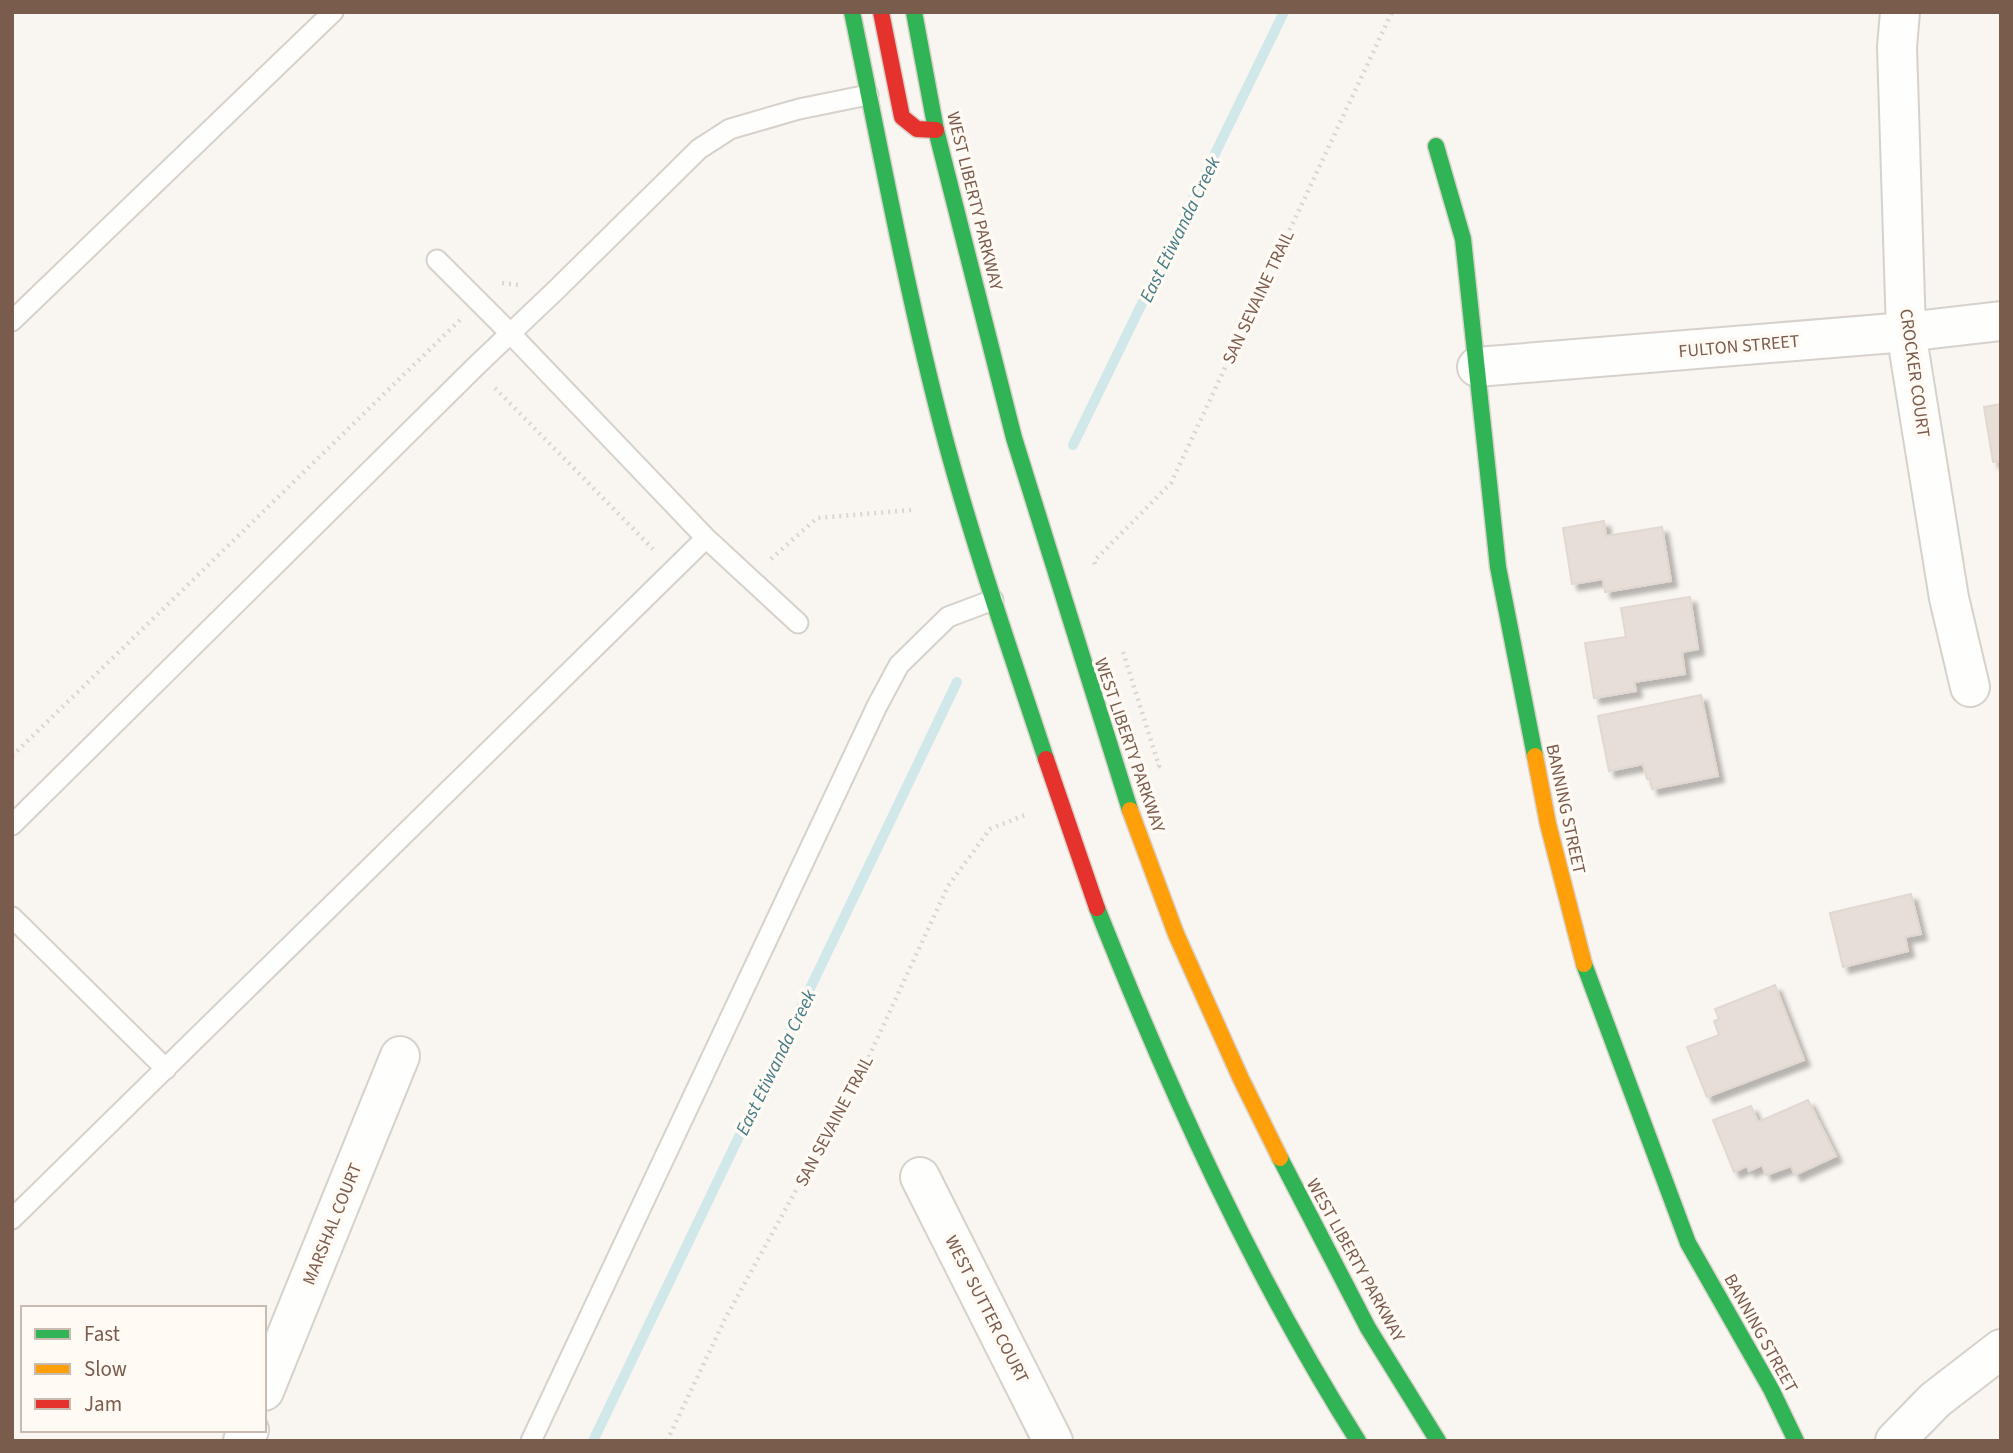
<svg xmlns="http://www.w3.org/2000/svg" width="2013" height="1453" viewBox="0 0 2013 1453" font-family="'Source Sans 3',sans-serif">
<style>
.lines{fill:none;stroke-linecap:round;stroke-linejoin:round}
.stream{stroke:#d0e8ea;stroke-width:10}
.building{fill:#e6ded7;stroke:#e2d8d2;stroke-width:2;filter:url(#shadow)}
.lane-casing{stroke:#d7d1cb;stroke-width:23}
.street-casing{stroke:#d7d1cb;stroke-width:42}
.fast-casing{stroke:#d9d2cb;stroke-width:19}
.slow-casing{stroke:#d9d2cb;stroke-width:19}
.jam-casing{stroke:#d9d2cb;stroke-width:19}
.path{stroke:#dcd5d0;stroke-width:4.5;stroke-dasharray:2 5;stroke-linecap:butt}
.lane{stroke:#fefefd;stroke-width:19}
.street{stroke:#fefefd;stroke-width:38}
.fast{stroke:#30b455;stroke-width:16}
.slow{stroke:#ff9f0a;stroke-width:16}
.jam{stroke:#e5322d;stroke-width:16}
.labels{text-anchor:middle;stroke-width:7;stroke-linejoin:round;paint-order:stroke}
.street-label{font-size:18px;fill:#7a5c4d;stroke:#fffaf3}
.water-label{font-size:19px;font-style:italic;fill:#437c86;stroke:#fffaf3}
</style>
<defs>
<filter id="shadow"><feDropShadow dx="6" dy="6" stdDeviation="2" flood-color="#0004"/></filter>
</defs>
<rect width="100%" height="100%" fill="#f9f5f0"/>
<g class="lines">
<path class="stream" d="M1073,445L1284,12
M593,1441L957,682"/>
</g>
<path class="building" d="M2001,404V461L1993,462L1984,407Z
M1604,521L1606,536L1662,527L1671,581L1605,592L1603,579L1572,584L1563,528Z
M1690,597L1698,649L1682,652L1685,674L1634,682L1636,691L1594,698L1585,643L1626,637L1621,608Z
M1701,695L1718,776L1652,789L1650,779H1647L1643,764L1609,771L1598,716Z
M1911,894L1921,934L1905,937L1908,951L1843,967L1830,913Z
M1775,985L1804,1060L1707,1097L1687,1047L1719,1035L1714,1021L1719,1019L1715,1009Z
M1808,1100L1836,1156L1795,1175L1791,1166L1766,1175L1762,1165L1749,1171L1747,1166L1734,1172L1713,1120L1751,1106L1758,1122Z"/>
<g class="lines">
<defs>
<path id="lane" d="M12,321L333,12
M706,538L798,623
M12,825L475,367L556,290L699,149L730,129L799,109L868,95
M12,917L166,1069
M12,1219L706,538L510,333L437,260
M531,1441L877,706L899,665L948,617L993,600"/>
<path id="street" d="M1900,12L1897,47L1906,332L1949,598L1970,687
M1477,367L1906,332L2001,321
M920,1177L1053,1441
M264,1391L400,1056
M243,1441L249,1430
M1895,1441L1935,1400L2001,1349"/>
<path id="fast" d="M852,12C881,152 907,293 943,431C972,541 1010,650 1046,759
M914,12L936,130L1014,438L1130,810
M1436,146L1463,239L1498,567L1535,756
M1097,908C1170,1092 1252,1273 1358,1441
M1584,964L1688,1243L1771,1389L1796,1441
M1280,1158L1368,1328L1438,1441"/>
<path id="slow" d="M1535,756L1548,824L1584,964
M1130,810L1176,934L1241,1079L1280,1158"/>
<path id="jam" d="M881,12L902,117L917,129L936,130
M1046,759L1097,908"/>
</defs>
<use href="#lane" class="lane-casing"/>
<use href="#street" class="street-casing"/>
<use href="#fast" class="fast-casing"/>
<use href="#slow" class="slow-casing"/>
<use href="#jam" class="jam-casing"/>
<path class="path" d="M502,283L521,285
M495,388L653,549
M771,559L817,518L912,510
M1095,564L1094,561L1171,483L1392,12
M1123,652L1159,766L1155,768
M12,756L460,320
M667,1441L725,1319L866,1063L948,886L990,829L1025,815"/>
<use href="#lane" class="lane"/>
<use href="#street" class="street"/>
<use href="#fast" class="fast"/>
<use href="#slow" class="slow"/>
<use href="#jam" class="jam"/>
</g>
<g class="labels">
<g class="street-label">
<text transform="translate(975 201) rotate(76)" y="6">WEST LIBERTY PARKWAY</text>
<text transform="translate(1258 297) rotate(-65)" y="6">SAN SEVAINE TRAIL</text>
<text transform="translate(1739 346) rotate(-5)" y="6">FULTON STREET</text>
<text transform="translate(1915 373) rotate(82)" y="6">CROCKER COURT</text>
<text transform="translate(1130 745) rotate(71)" y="6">WEST LIBERTY PARKWAY</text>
<text transform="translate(1566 809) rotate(78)" y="6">BANNING STREET</text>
<text transform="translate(834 1121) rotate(-62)" y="6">SAN SEVAINE TRAIL</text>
<text transform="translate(332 1224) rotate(-68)" y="6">MARSHAL COURT</text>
<text transform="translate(1356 1260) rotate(61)" y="6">WEST LIBERTY PARKWAY</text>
<text transform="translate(987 1309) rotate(63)" y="6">WEST SUTTER COURT</text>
<text transform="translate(1761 1333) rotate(61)" y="6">BANNING STREET</text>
</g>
<g class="water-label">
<text transform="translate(1179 229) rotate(-64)" y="7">East Etiwanda Creek</text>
<text transform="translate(775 1062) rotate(-64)" y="7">East Etiwanda Creek</text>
</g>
</g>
<rect width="2013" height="1453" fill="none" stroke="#7a5c4d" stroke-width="28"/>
<rect x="21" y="1306" width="245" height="126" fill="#fffaf3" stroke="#cabbb1" stroke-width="2"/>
<rect x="35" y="1329" width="35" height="10" fill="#30b455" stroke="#cabbb1" stroke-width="2"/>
<text x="84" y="1341" font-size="21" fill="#7a5c4d">Fast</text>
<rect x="35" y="1364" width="35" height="10" fill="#ff9f0a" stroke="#cabbb1" stroke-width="2"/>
<text x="84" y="1376" font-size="21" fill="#7a5c4d">Slow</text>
<rect x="35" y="1399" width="35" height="10" fill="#e5322d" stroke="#cabbb1" stroke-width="2"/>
<text x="84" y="1411" font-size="21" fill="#7a5c4d">Jam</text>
</svg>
